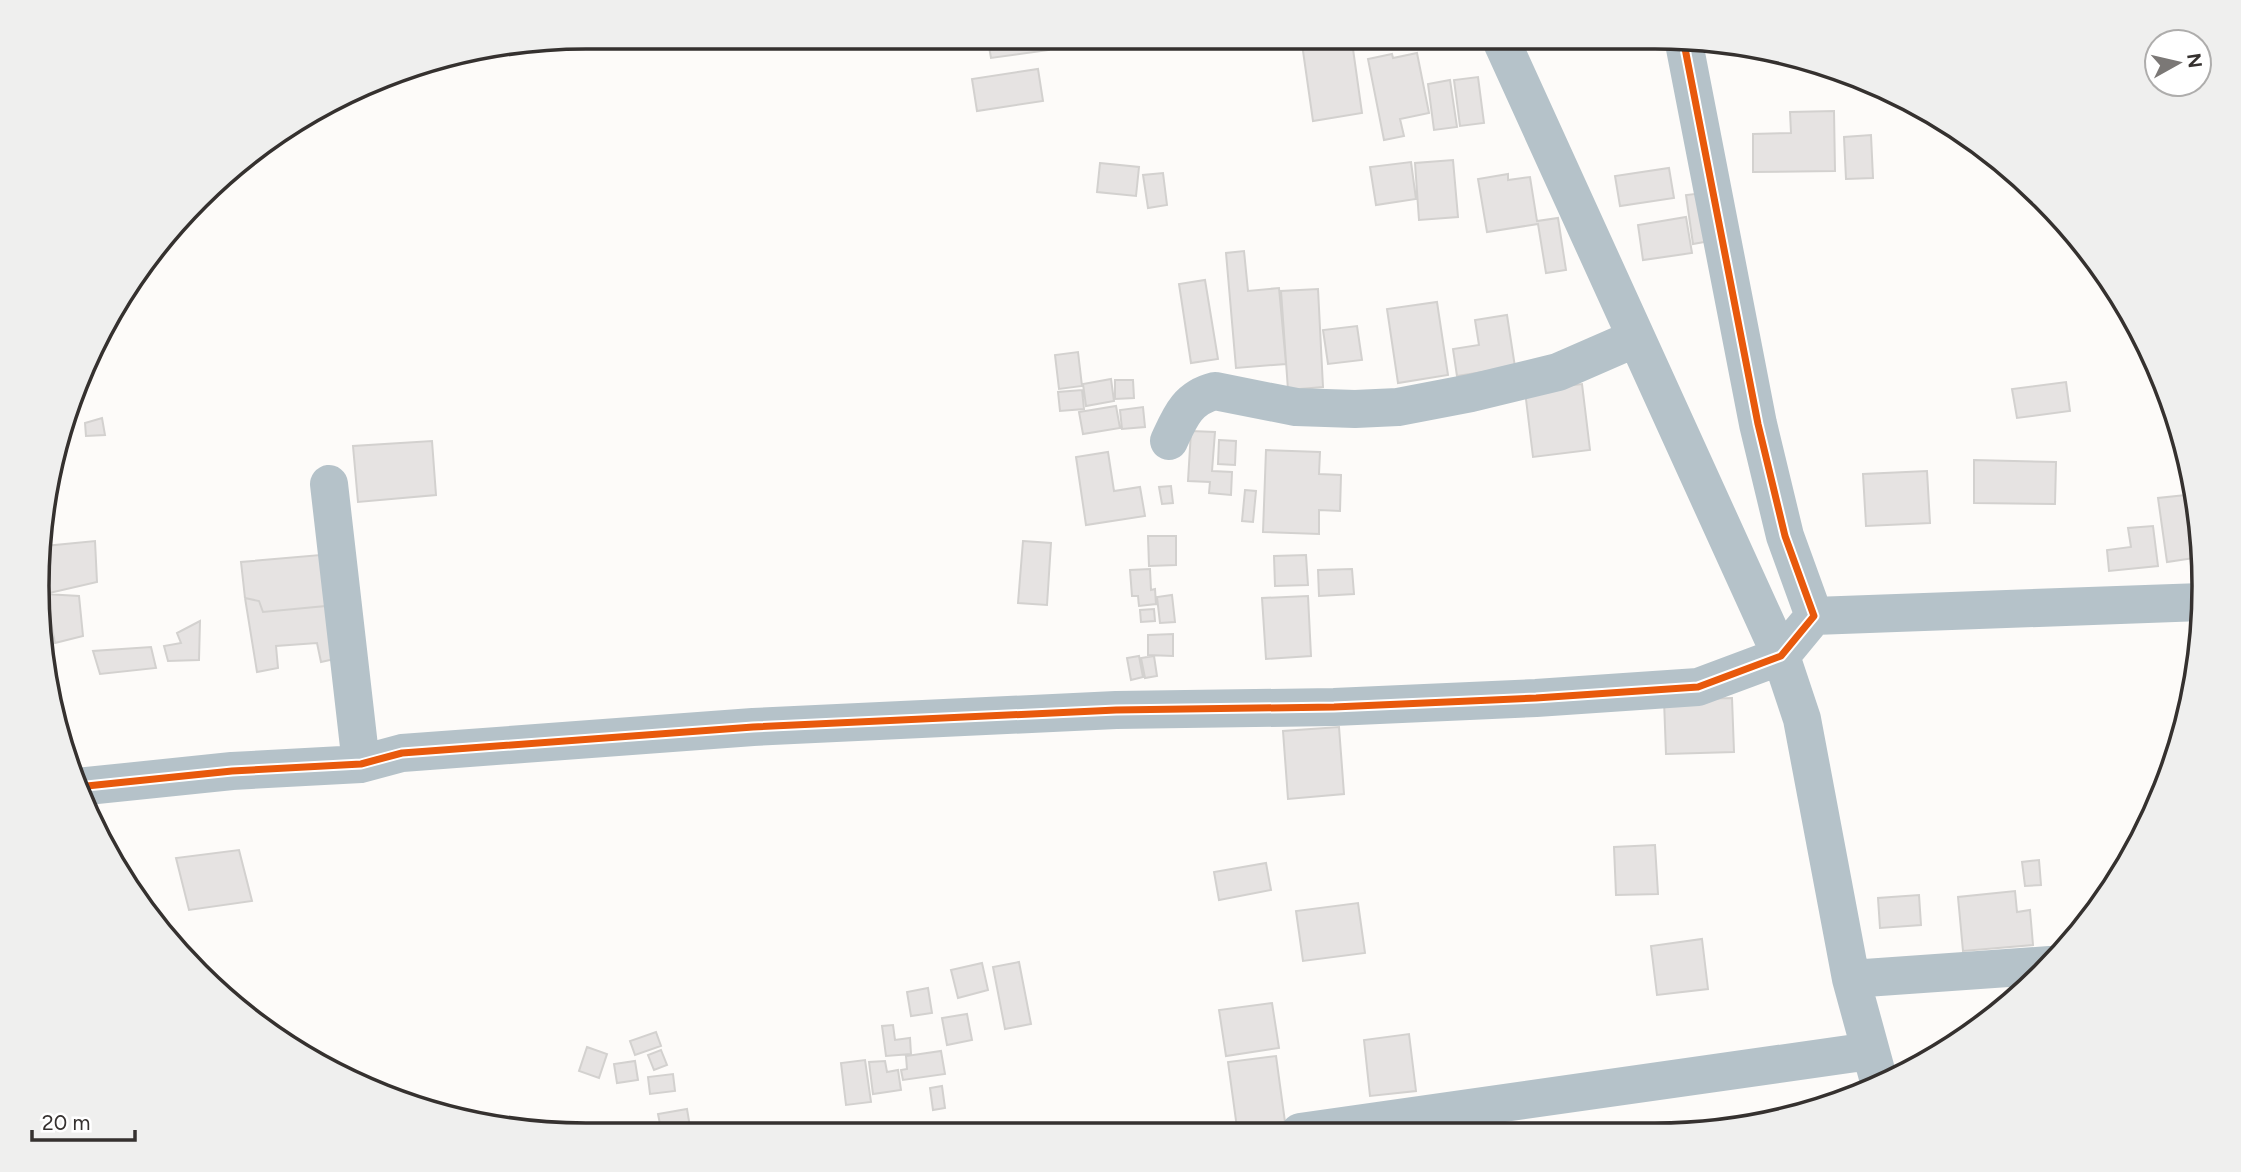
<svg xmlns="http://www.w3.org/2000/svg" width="2241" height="1172" viewBox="0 0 2241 1172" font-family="Figtree,sans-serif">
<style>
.building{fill:#e6e3e2;stroke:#d3d1cf;stroke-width:2}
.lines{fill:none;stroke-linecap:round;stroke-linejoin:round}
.minor{stroke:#b5c2c9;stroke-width:38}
.cycleway-casing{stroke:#fff;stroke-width:11}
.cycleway{stroke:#e8590c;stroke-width:7}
.rim{fill:none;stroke:#35312f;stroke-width:3.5}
</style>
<rect width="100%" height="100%" fill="#fdfbf9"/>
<path class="building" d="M1011,37H1047L1049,50L991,58L988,41Z
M1301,37L1322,38L1324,46L1352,42L1362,113L1313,121Z
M1417,53L1429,113L1400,119L1404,136L1384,140L1368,59L1392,54L1393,58Z
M1038,69L1043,101L977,111L972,79Z
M1478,77L1484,123L1460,126L1454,80Z
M1450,80L1457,127L1434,130L1428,84Z
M1834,111L1835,171L1753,172V134L1791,133L1790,112Z
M1871,135L1873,178L1846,179L1844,137Z
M1453,160L1458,217L1419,220L1415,163Z
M1411,162L1416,199L1376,205L1370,167Z
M1100,163L1139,167L1136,196L1097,192Z
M1669,168L1674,198L1620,206L1615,176Z
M1163,173L1167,205L1148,208L1143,175Z
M1508,174V180L1530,177L1537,221L1558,218L1566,270L1546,273L1538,224L1487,232L1478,179Z
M1703,193L1710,241L1693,244L1686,195Z
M1686,217L1692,253L1643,260L1638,225Z
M1244,251L1248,291L1279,288L1286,364L1236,368L1226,253Z
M1205,280L1218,359L1191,363L1179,284Z
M1318,289L1323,387L1288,390L1281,291Z
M1437,302L1448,375L1398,383L1387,309Z
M1507,315L1515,367L1457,376L1453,349L1479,345L1475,320Z
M1357,326L1362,360L1328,364L1323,330Z
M1078,352L1082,386L1059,389L1055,355Z
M1111,379L1114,401L1086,406L1083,384Z
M1115,380H1133L1134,398L1115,399Z
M2066,382L2070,411L2017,418L2012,389Z
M1582,384L1590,450L1533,457L1525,391Z
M1082,390L1084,409L1060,411L1058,392Z
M1116,406L1120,428L1083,434L1079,412Z
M1143,407L1145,427L1122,429L1120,410Z
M102,418L105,435L86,436L85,423Z
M1191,431L1215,432L1212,471L1232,472L1231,495L1209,493L1210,482L1188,481Z
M1219,440L1236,441L1235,465L1218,464Z
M432,441L436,495L358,502L353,446Z
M1266,450L1320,452L1319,474L1341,475L1340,511L1319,510V534L1263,532Z
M1108,452L1114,491L1140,487L1145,516L1086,525L1076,457Z
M1974,460L2056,462L2055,504L1974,503Z
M1927,471L1930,523L1866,526L1863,474Z
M1171,486L1173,503L1162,504L1159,487Z
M1245,490L1256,491L1253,522L1242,521Z
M2195,494L2200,515L2201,557L2167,562L2158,498Z
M2153,526L2158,566L2109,571L2107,550L2131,547L2128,528Z
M1148,536H1176V565L1149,566Z
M95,541L97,582L45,594L43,568L45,546Z
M1023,541L1051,543L1047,605L1018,603Z
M332,554L336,605L263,612L259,601L245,598L241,562Z
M1306,555L1308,585L1275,586L1274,556Z
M1150,569L1151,590L1155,589L1156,604L1139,606L1138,596H1132L1130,570Z
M1352,569L1354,594L1319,596L1318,570Z
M45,594L79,596L83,636L55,643Z
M1172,595L1175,622L1160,623L1157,597Z
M1308,596L1311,656L1266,659L1262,598Z
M245,598L259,601L263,612L336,605L339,658L321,662L317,643L276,646L278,668L257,672Z
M1154,609L1155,621L1141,622L1140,610Z
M200,621L199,660L168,661L164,646L181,643L177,633Z
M1173,634V656L1148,655V635Z
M151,647L156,668L100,674L93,651Z
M1139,656L1143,677L1131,680L1127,658Z
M1154,656L1157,676L1145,678L1141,658Z
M1732,698L1734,752L1666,754L1664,700Z
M1339,727L1344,794L1288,799L1283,731Z
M1655,845L1658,894L1616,895L1614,847Z
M239,850L252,901L189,910L176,858Z
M2039,860L2041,885L2025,886L2022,862Z
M1266,863L1271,890L1219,900L1214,872Z
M2015,891L2017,912L2030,910L2033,945L1963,951L1958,897Z
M1919,895L1921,925L1880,928L1878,898Z
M1358,903L1365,953L1303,961L1296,911Z
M1702,939L1708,989L1657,995L1651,946Z
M1019,962L1031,1024L1005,1029L993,967Z
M982,963L988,990L958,998L951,970Z
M928,988L932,1013L911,1016L907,992Z
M1272,1003L1279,1048L1226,1056L1219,1010Z
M967,1014L972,1040L947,1045L942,1018Z
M893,1025L895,1040L910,1038L911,1054L886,1056L882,1026Z
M656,1032L661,1046L635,1055L630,1041Z
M1409,1034L1416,1091L1370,1096L1364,1040Z
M587,1047L607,1054L599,1078L579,1071Z
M661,1050L667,1065L654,1070L648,1055Z
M941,1051L945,1074L903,1080L901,1070L907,1069L906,1056Z
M1276,1056L1285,1122L1237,1128L1228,1062Z
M865,1060L871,1102L846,1105L841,1063Z
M635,1061L638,1080L617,1083L614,1064Z
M885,1061L887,1072L898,1070L901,1090L873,1094L869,1062Z
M673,1074L675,1091L650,1094L648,1077Z
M942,1086L945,1108L933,1110L930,1088Z
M687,1109L691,1133L662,1134L658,1114Z
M936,1123L937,1133H897V1128Z"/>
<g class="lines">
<path class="minor" d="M1500,38L1781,656L1802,719L1851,979L1880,1085
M1169,441C1180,417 1187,398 1215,391L1296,407L1355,409L1398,407L1471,393L1558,372L1636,338
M329,484L361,764
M1814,616L2202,602
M77,787L232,771L361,764L402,753L753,727L1116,710L1334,707L1536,698L1698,687L1781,656L1814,616L1785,536L1758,424L1683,38
M1851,979L2050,965
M1300,1132L1870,1051"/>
<defs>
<path id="cycleway" d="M77,787L232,771L361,764L402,753L753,727L1116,710L1334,707L1536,698L1698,687L1781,656L1814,616L1785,536L1758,424L1683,38"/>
</defs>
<use href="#cycleway" class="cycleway-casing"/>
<use href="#cycleway" class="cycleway"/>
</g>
<path d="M0 0H2241V1172H0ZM586 49H1655A537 537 0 0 1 2192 586V586A537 537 0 0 1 1655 1123H586A537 537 0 0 1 49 586V586A537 537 0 0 1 586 49Z" fill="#efefee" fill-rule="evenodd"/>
<path class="rim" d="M586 49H1655A537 537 0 0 1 2192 586V586A537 537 0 0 1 1655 1123H586A537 537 0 0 1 49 586V586A537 537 0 0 1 586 49Z"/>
<g transform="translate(2178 63) rotate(82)"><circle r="33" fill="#ffffff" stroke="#aeadac" stroke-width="2"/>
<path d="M0-5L12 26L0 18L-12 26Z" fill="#7b7876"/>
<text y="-10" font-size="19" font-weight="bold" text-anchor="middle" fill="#35312f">N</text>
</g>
<path d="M32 1130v10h103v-10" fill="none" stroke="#35312f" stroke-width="3.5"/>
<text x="42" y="1130" font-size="21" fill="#35312f" stroke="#ffffff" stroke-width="5" paint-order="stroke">20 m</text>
</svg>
